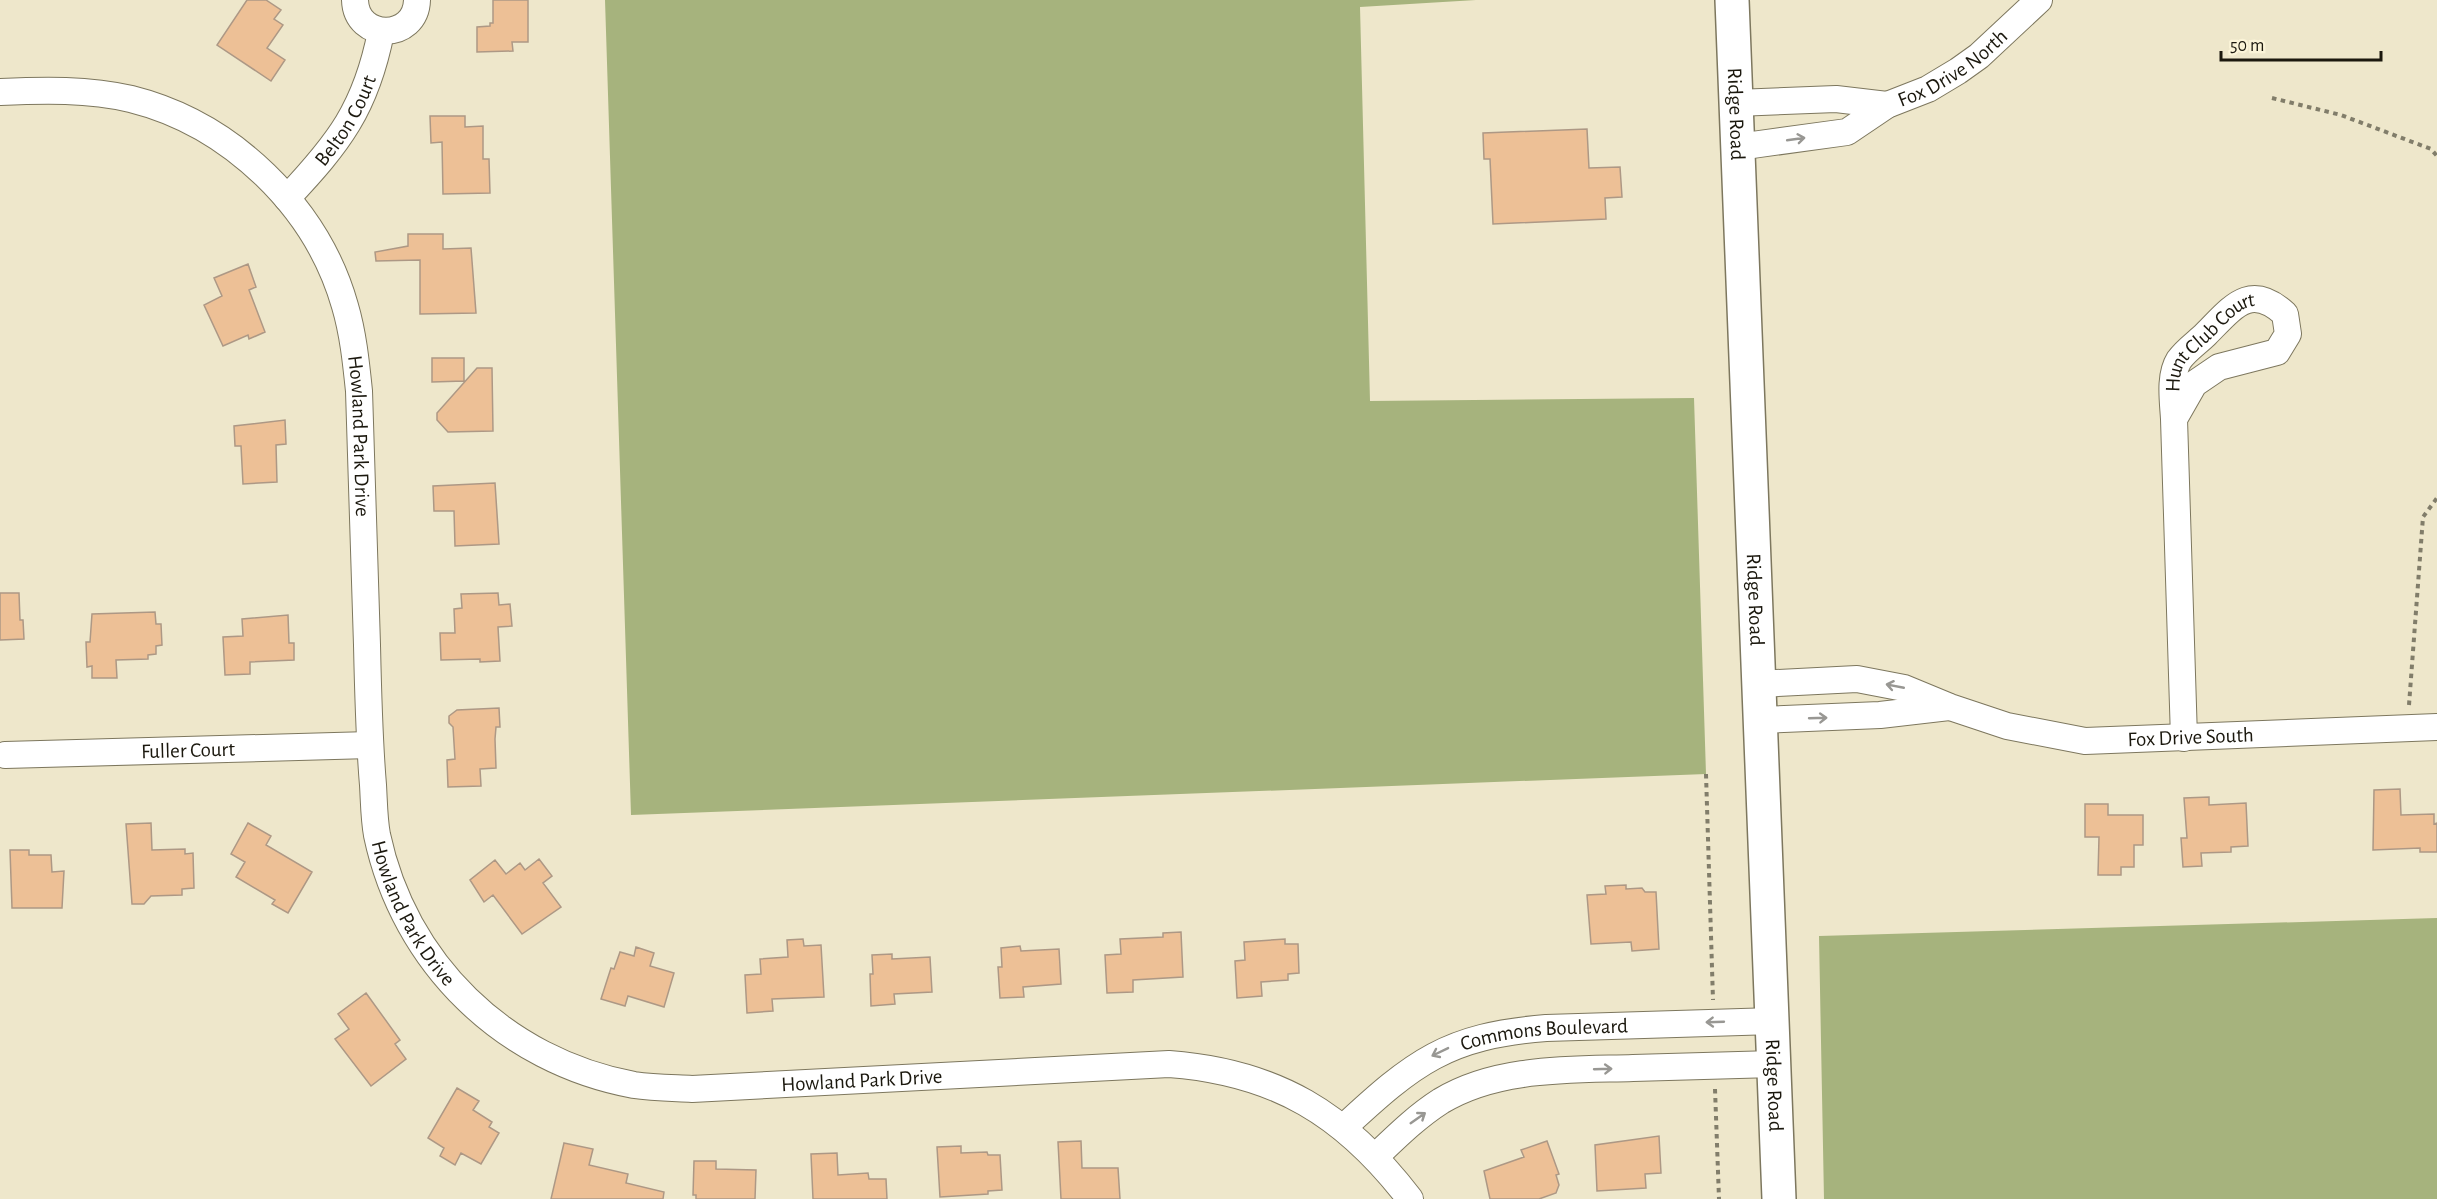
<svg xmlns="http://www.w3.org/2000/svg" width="2437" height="1199" viewBox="0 0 2437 1199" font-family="'Alegreya Sans',sans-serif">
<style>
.forest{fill:#a6b37d}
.building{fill:#edc096;stroke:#ad9885;stroke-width:1.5}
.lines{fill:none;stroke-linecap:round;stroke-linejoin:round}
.street-casing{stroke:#7d775e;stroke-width:28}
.secondary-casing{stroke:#7d775e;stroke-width:36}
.path{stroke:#817d6a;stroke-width:4;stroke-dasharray:4.5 4.5;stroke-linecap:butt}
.street{stroke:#fff;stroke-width:26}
.secondary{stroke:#fff;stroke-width:33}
.oneway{stroke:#989793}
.labels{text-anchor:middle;stroke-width:6;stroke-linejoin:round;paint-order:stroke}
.street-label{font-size:21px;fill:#1b180e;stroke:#fbf4d8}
</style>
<rect width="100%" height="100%" fill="#eee7cb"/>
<path class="forest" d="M605,0H1476L1360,7L1370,401L1694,398L1706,774L631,815Z
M2437,918V1199H1824L1819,936Z"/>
<path class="building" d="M247,0H266L281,10L274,19L283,25L267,48L285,60L271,81L217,45Z
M493,0H528V42H512L513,51L477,52V27L490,26V23H493Z
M430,116H465V127L483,126V159H489L490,193L443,194L442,142L431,143Z
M1587,129L1589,168L1620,167L1622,197L1605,198L1606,219L1493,224L1490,159H1484L1483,133Z
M408,234H443V249L471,248L476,313L420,314V260L376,261L375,252L408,246Z
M248,264L256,287L249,290L265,332L249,339L248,335L223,346L204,305L222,296L214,278Z
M432,358H464V381L432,382Z
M477,368H492L493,431L448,432L437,420V413Z
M285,420L286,444L276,445L277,482L243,484L241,446H235L234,426Z
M495,483L499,544L455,546L454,511H434L433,486Z
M0,593H19L20,620H23L24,639L0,640Z
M498,593L499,605L510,604L512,626L498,627L500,661L480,662V659L441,660L440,633H455L454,609L462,608L461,594Z
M155,612L156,624H161L162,645L156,646V654L148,655V659L116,660L117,678H92V666L87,667L86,642H90L92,614Z
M288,615L289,643H294V660L250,662V674L225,675L223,637L243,636L242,619Z
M499,708L500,727H496L495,739L496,768L480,769L481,786L448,787L447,760L455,759L453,727L449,723V716L457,710Z
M2400,789L2401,815L2434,814V824L2437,823V852H2420V848L2373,850L2374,790Z
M2209,797V805L2246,803L2248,846L2231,847V852L2201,853L2202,866L2183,867L2181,838H2187L2184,798Z
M2085,804H2108V815H2143V845H2134V867H2121V875H2098L2099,837H2085Z
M151,823L152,850L185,849V854L193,853L194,888L182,889V895L151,896L144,904H132L126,824Z
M248,823L271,836L266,845L312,872L288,913L272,904L275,900L236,877L245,862L231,854Z
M10,850H29V855H51L52,872L64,871L62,908H12Z
M539,859L552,876L543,883L561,907L522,934L493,895L484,902L470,880L495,860L506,874L520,863L525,870Z
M1626,885V889L1642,888L1645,892H1656L1659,949L1632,951L1631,942L1591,944L1587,895L1606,894L1605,886Z
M1181,932L1183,977L1133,980V992L1107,993L1105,955L1121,954L1120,939L1163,937V933Z
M803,939L804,946L821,945L824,997L772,999L773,1011L747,1013L745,975L761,974L760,959L788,957L787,940Z
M1285,939V944H1298L1299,973L1288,974V980L1261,982L1262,996L1237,998L1235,961L1245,960L1244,942Z
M1020,946L1021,951L1059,949L1061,984L1023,987L1024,997L1000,998L998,967H1002L1001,948Z
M636,947L654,953L650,966L674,973L664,1007L628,996L625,1006L601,999L611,968L614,969L620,952L634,956Z
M892,954V959L930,957L932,992L894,994L895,1004L871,1006L870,974H873L872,955Z
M366,993L400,1040L395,1044L406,1059L371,1086L335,1039L349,1029L338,1014Z
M457,1088L479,1101L473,1110L492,1122L489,1127L499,1133L481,1164L461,1153L455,1165L440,1156L444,1148L428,1138Z
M1659,1136L1661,1173L1645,1174L1646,1188L1597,1191L1595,1145Z
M1081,1141L1082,1168H1118L1120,1199H1061L1058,1142Z
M1547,1141L1559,1174L1556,1175L1559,1185L1556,1193L1539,1199H1490L1484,1171L1524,1157L1521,1150Z
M564,1143L593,1149L589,1165L628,1174L626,1183L664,1192L663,1199H551Z
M961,1146V1153L987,1152L988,1155H1000L1002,1190L988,1191V1194L940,1197L937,1147Z
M837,1153L838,1175L868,1173L869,1179H886L887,1199H813L811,1154Z
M694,1161H716V1169L756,1170L755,1199H696V1195H693Z"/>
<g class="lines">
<defs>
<g id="street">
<path d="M355,0C356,41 416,41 417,0"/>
<path id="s1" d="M0,92C44,90 88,89 131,99C231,124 317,207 345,306C353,333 356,362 359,391C362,475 364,560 367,645C368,691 369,738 373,785C374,801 374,819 377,835C404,963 504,1061 634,1085C653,1088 673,1088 692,1089L1169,1064C1276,1072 1345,1114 1410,1199"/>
<path d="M1736,103L1836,99L1887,105"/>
<path id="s2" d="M1738,147L1847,132L1887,105L1928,89L1958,71L1979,56L2039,0"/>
<path id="s3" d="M287,198C339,143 366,108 381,32"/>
<path id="s4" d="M2174,419C2173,401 2169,376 2179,360C2186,350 2198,342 2206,334C2233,307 2250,282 2285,314L2288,334L2277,352L2219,367L2194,384L2174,419L2184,738"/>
<path id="s5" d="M1758,684L1857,679L1904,688L1950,707L2007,726L2085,741L2437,727"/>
<path d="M1760,720L1880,715L1949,707"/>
<path id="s6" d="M5,755L370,745"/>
<path id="s7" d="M1343,1128C1414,1062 1447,1036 1546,1028L1774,1021"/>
<path d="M1375,1157C1396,1137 1416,1117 1441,1101C1497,1067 1569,1070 1633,1068C1680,1067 1727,1065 1774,1064"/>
</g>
<g id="secondary">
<path id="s8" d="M1732,0L1779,1199"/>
</g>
</defs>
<use href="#street" class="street-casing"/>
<use href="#secondary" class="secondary-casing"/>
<path class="path" d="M2272,98L2341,115L2431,149L2437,156
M2409,705L2423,517L2437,498
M1706,774L1713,1000
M1715,1089L1719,1199"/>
<use href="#street" class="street"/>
<use href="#secondary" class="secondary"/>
</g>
<defs><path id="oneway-shaft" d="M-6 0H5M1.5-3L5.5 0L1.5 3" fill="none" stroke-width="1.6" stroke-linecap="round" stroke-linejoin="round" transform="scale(1.5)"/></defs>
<g class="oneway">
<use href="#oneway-shaft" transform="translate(1796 139) rotate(-8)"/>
<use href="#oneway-shaft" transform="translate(1895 686) rotate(-169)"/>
<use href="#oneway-shaft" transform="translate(1818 718) rotate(-2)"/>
<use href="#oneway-shaft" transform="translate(1715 1022) rotate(178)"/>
<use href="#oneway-shaft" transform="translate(1440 1052) rotate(154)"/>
<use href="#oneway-shaft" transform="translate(1603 1069) rotate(-2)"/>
<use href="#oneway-shaft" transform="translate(1418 1118) rotate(-35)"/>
</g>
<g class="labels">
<g class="street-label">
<text dy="7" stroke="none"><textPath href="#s2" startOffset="234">Fox Drive North</textPath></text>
<text dy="7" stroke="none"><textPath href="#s8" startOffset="114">Ridge Road</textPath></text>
<text dy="7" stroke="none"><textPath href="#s3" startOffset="98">Belton Court</textPath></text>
<text dy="7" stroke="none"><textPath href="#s4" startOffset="93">Hunt Club Court</textPath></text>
<text dy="7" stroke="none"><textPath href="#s1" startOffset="574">Howland Park Drive</textPath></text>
<text dy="7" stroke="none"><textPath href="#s8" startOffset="600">Ridge Road</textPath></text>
<text dy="7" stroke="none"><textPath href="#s5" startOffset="442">Fox Drive South</textPath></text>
<text dy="7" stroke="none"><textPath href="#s6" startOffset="183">Fuller Court</textPath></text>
<text dy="7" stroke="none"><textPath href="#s1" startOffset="1060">Howland Park Drive</textPath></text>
<text dy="7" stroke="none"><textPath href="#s7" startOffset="230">Commons Boulevard</textPath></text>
<text dy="7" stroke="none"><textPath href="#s1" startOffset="1582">Howland Park Drive</textPath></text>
<text dy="7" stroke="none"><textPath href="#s8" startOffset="1086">Ridge Road</textPath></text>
</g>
</g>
<path d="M2221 51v9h160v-9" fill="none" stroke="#1b180e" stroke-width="3"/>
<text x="2230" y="51" font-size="18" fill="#1b180e" stroke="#fbf4d8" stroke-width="4.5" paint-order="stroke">50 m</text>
</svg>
